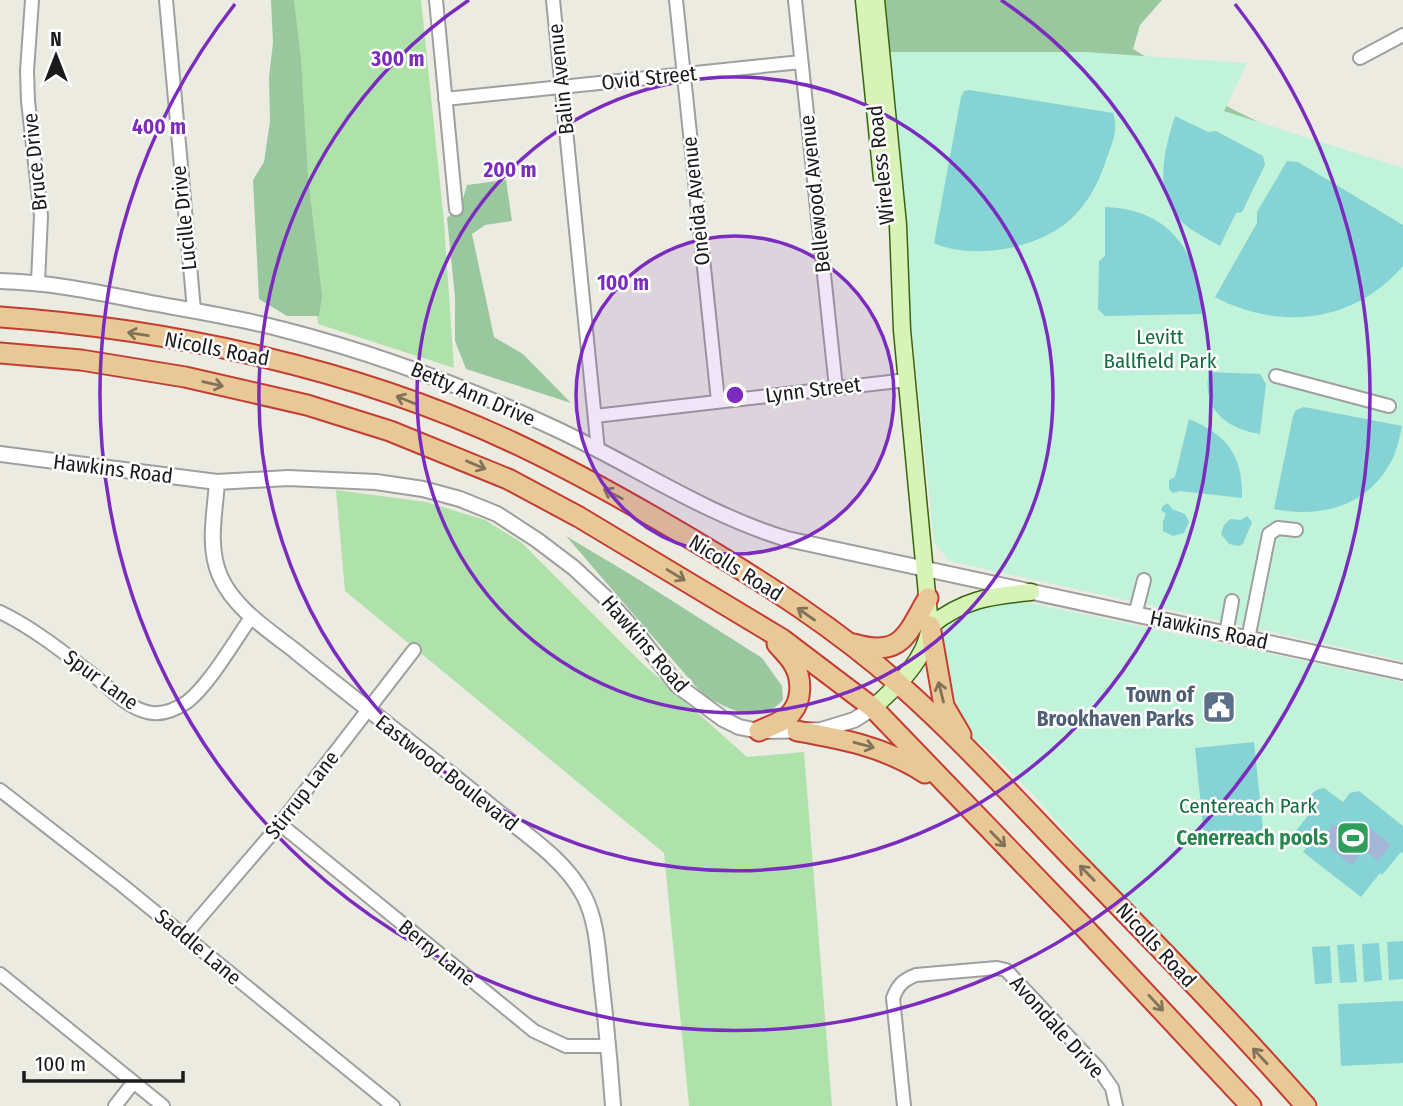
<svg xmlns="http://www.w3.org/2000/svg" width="1403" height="1106" viewBox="0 0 1403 1106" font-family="'Fira Sans Condensed',sans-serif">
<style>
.grass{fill:#afe2aa}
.forest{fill:#99c79e}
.park{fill:#c0f3d9}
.pitch{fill:#85d3d5}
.water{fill:#a4b6d6}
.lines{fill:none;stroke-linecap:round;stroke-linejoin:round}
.minor-casing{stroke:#9f9f9f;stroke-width:16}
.tertiary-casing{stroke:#9f9f9f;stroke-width:18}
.secondary-casing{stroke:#38660e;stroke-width:19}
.trunk-casing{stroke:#c53c32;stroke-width:23}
.minor{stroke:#fff;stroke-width:12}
.tertiary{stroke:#fff;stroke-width:14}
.secondary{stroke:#d8f3b7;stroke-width:16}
.trunk{stroke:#e8c896;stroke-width:19}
.oneway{stroke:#827258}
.ring{fill:none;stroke:#7b2cbf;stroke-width:3.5}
.labels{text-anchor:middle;stroke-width:5;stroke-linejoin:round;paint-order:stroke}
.street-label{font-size:21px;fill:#1b1b1b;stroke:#fff}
.park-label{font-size:21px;fill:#146d40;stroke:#fff}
.service-label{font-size:21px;font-weight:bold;fill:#4e5e75;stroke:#fff;text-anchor:end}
.leisure-label{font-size:21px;font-weight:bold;fill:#27864d;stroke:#fff;text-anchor:end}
.centre{fill:#7b2cbf;stroke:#fff;stroke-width:3.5}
.ring-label{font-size:21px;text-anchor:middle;font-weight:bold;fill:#7b2cbf;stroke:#fff;stroke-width:5;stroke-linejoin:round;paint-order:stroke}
</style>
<rect width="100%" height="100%" fill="#ebebe1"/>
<path class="grass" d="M286,0H421L444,222L454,368L318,324Z
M336,490L426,502L485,520L522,543L643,664L747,757L804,752L832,1106H689L664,853L345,591Z"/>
<path class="forest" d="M271,0H294L301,60L308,178L322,296L319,316H287L259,299L253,180L264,162L270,121L269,77L273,43Z
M883,0H1162L1140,25L1133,49L1232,109L1275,130L923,351Z
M506,180L512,221L485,225L472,234L494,337L523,354L571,403L466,369L455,341V297L447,218L461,206L467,185Z
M566,536L633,576L762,658L782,686L783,700C757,727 733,710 704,696Z"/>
<path class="park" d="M883,52H1085L1247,63L1224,111L1403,168V661L949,561L934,542Z
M974,591L1403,682V1106H1319L1129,905L1033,794L984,746L974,740L958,723L938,661L940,619L949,607Z"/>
<path class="pitch" d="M969,90L1113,113C1119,131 1112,143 1106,160C1098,186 1082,214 1058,229C1026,250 969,259 934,243L961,97L964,91Z
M1175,116L1208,132L1216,131L1263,156L1265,165L1242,212L1236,213L1220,246C1208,239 1193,232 1183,223C1152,193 1164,152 1175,116Z
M1287,161L1298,162L1403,225V266C1354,323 1280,331 1215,297L1257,223V212Z
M1105,207C1170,209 1200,253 1202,314L1105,316L1098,309L1099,261L1105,256Z
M1209,372L1260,374L1266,384L1260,434C1227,429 1201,409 1209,372Z
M1304,407L1402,426C1399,440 1396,455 1388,467C1363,508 1318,518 1274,509L1293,416L1296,410Z
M1189,419C1228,436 1243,455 1242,498L1180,491L1173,493L1169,489V480L1175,477Z
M1168,503L1172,509L1185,514L1189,522L1184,533L1173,536L1163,531V521L1166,514L1161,510L1163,506Z
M1247,516L1252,522L1243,544L1239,546L1229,544L1221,534L1224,525L1230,519L1241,520Z
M1254,742L1264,839L1205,846L1195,748Z
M1324,788L1343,802L1350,793L1359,791L1403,826V853L1401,852L1382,875L1380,873L1361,897L1303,852L1310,843L1295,832L1310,813C1308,800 1309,790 1324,788Z
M1403,941V979L1389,980L1387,942Z
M1379,943L1382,980L1364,982L1362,944Z
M1354,944L1357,982L1340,983L1337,945Z
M1330,946L1332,983L1315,984L1312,947Z
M1403,1001V1063L1341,1066L1338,1004Z"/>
<path class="water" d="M1360,820L1391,845L1378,861L1364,849L1351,865L1321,840L1333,824L1348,835Z"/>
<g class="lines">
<defs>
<path id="minor" d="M32,0L27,71L28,101L41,216L38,282
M166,0L194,310
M436,0L456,209
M553,0L598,450
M676,0L718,401
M795,0L836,388
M1360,58L1403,35
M445,99L801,62
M1276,376L1389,406
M595,416L907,380
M0,612C35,629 67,655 98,679C113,691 127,707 147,712C161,716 175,710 187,702C210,684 235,640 252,616
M1135,615L1144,580
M1226,634L1232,601
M1248,639L1269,534L1278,528L1296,530
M0,790L122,885L393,1106
M280,824L534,1031L566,1046H609
M185,935L280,824L414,650
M0,974L163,1106
M115,1106L133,1083
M904,1106L893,998C898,985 903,980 916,975L997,968L1006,970L1098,1068L1112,1088L1116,1106"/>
<path id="tertiary" d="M0,281C51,282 101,293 151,303C195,311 239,318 281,329C375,353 466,387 554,428C632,464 704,514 787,539L1403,672
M0,454L217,482L288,478L376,482L423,489L460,499L497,514L537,540L574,568L604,596L635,631L677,685L723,719L739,727L759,731L821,730L854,720L873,708
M217,482C215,513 207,546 220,576C233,607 268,630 294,650C361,705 431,757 498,812C528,836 566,861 584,896C597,921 598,952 601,979C606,1021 610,1064 613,1106"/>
<path id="secondary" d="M864,0L882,179
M930,626C964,599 990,596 1031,592
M873,708C897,686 926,660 930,626L902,330L898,225L876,0"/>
<path id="trunk" d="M0,317C171,329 356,369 512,442C574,471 634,505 693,540C765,583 837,629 900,685C961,739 1016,800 1073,859C1152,940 1231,1021 1306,1106
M0,353L81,360L185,377L307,405L390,431L508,479L579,517L782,639L873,708L1082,925L1251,1106
M930,626L944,706L961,735
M854,644C902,658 907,634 928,598
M759,731C769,726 785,722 792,712C802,700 802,678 794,665C790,657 782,650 777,644
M797,731C843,739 885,747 925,773"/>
</defs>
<use href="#minor" class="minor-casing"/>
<use href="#tertiary" class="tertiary-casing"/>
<use href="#secondary" class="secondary-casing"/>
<use href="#trunk" class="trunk-casing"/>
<use href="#minor" class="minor"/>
<use href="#tertiary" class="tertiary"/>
<use href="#secondary" class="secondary"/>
<use href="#trunk" class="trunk"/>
</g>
<defs><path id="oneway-shaft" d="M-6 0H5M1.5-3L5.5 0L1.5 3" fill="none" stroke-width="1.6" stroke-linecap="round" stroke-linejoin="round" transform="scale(1.75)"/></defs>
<g class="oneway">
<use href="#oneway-shaft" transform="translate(138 334) rotate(-171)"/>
<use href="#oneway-shaft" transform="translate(213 384) rotate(13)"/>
<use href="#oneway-shaft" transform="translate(406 400) rotate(-158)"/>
<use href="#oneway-shaft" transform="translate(476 465) rotate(23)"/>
<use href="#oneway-shaft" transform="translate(613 494) rotate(-153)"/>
<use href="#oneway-shaft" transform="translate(676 575) rotate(31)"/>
<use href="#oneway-shaft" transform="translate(806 614) rotate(-145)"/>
<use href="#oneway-shaft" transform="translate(941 692) rotate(-104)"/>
<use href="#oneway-shaft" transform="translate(864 745) rotate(15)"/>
<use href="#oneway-shaft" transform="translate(998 839) rotate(46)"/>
<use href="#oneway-shaft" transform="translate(1087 873) rotate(-134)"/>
<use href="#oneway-shaft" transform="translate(1156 1003) rotate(47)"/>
<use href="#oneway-shaft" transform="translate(1260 1056) rotate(-133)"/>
</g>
<circle cx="735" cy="395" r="159" fill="#7b2cbf" fill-opacity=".12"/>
<g class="ring">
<circle cx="735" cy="395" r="159"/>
<circle cx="735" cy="395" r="318"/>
<path d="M1001 0A476 476 0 1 1 469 0"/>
<path d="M1235 4A635 635 0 1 1 235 4"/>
</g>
<defs>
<symbol id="civic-square" viewBox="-11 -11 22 22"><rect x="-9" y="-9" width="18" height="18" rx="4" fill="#5c6f8a" stroke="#fff"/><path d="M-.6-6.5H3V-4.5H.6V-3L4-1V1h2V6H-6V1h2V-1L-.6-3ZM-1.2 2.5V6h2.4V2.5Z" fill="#fff"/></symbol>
<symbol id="stadium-square" viewBox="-11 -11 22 22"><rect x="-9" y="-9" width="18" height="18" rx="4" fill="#2e9e5b" stroke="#fff"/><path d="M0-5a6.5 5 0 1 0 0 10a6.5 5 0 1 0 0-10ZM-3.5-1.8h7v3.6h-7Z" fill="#fff"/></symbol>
</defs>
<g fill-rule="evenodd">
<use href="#civic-square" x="1200" y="688" width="38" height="38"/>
<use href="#stadium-square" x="1334" y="819" width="38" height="38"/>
</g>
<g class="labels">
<g class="street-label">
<text transform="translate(649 78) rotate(-6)" y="7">Ovid Street</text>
<text transform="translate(561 79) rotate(-96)" y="7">Balin Avenue</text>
<text transform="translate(35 162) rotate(-96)" y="7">Bruce Drive</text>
<text transform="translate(881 165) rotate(-96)" y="7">Wireless Road</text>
<text transform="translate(815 194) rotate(-96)" y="7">Bellewood Avenue</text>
<text transform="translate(696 201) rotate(-96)" y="7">Oneida Avenue</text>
<text transform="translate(184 218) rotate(-96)" y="7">Lucille Drive</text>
<text transform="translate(217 349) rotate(11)" y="7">Nicolls Road</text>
<text transform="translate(813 390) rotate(-7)" y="7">Lynn Street</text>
<text transform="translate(473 394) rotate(23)" y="7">Betty Ann Drive</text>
<text transform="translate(113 469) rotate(7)" y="7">Hawkins Road</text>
<text transform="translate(736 568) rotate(32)" y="7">Nicolls Road</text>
<text transform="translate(1209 630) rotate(12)" y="7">Hawkins Road</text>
<text transform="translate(645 644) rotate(49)" y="7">Hawkins Road</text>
<text transform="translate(101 680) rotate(36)" y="7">Spur Lane</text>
<text transform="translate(447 773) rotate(38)" y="7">Eastwood Boulevard</text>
<text transform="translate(302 795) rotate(-52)" y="7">Stirrup Lane</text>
<text transform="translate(1156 945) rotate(47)" y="7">Nicolls Road</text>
<text transform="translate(198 947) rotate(40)" y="7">Saddle Lane</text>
<text transform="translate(437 953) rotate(39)" y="7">Berry Lane</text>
<text transform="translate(1057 1027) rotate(48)" y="7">Avondale Drive</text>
</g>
<g class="park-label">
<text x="1160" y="344">Levitt<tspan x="1160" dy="24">Ballfield Park</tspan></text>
<text x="1248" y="813">Centereach Park</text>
</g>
<g class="service-label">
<text x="1194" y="702">Town of<tspan x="1194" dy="24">Brookhaven Parks</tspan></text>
</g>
<g class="leisure-label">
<text x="1328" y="845">Cenerreach pools</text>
</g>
</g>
<circle cx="735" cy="395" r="10" class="centre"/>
<g class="ring-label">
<text x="398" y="66">300 m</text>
<text x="159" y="134">400 m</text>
<text x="510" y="177">200 m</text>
<text x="623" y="290">100 m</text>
</g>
<g transform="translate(56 56)" stroke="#ffffff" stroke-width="5" paint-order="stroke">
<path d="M0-5L12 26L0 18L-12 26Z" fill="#1b1b1b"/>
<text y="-10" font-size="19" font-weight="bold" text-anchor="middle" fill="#1b1b1b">N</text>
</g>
<path d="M24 1071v10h159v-10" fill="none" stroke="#1b1b1b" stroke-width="3.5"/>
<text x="35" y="1071" font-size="21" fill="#1b1b1b" stroke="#ffffff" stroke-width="5" paint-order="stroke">100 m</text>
</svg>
